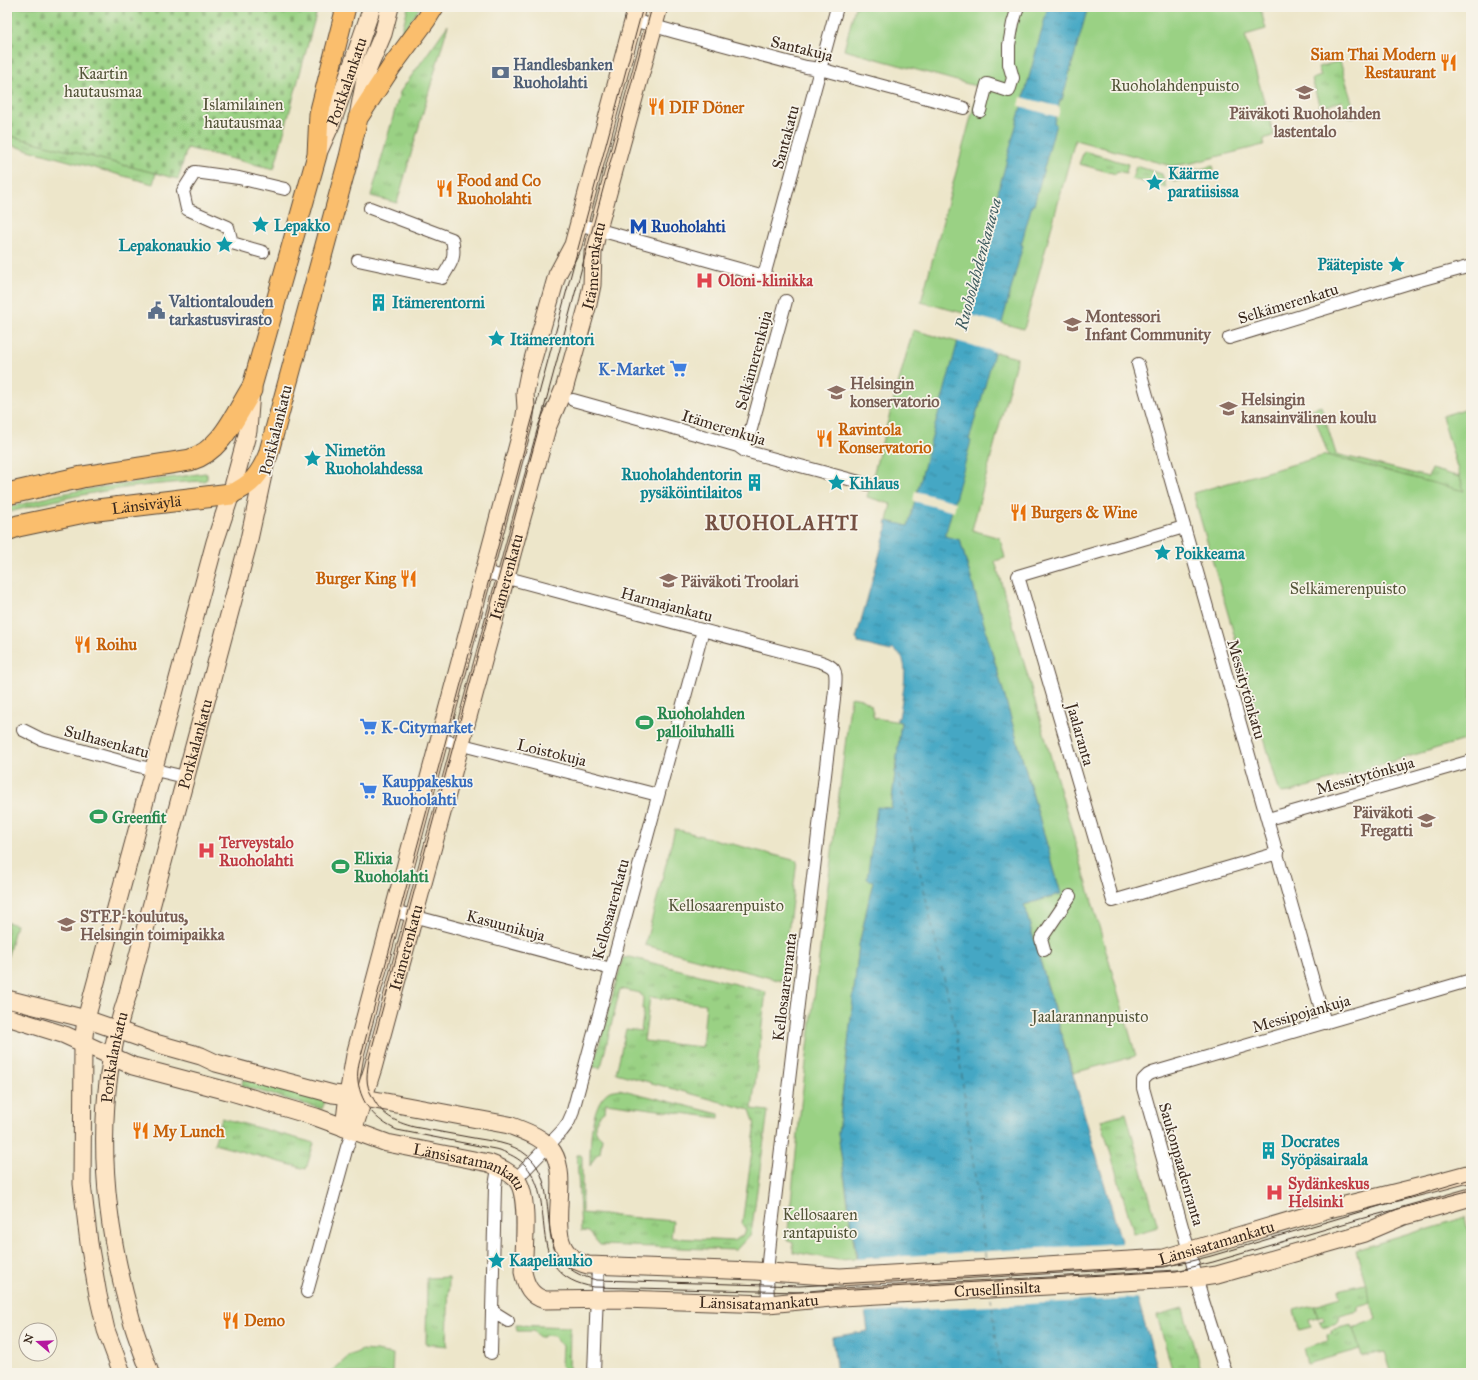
<svg xmlns="http://www.w3.org/2000/svg" width="1478" height="1380" viewBox="0 0 1478 1380" font-family="'IM FELL Great Primer',serif">
<style>
.grass{fill:url(#grass-tufts);stroke:#6a7e51;fill-rule:evenodd}
.cemetery{fill:url(#cemetery-stones);stroke:#6a7e51}
.park{fill:#9ad184;stroke:#6a7e51}
.water{fill:url(#water-ripples);stroke:#406871}
.pier{fill:#ede6ca}
.lines{fill:none;stroke-linecap:round;stroke-linejoin:round}
.ferry{stroke:#3f5c60;stroke-width:1;stroke-dasharray:5 4;stroke-linecap:butt}
.street-casing{stroke:#564638;stroke-width:14}
.secondary-casing{stroke:#564638;stroke-width:19}
.primary-casing{stroke:#564638;stroke-width:21}
.highway-casing{stroke:#564638;stroke-width:23}
.street{stroke:#fff;stroke-width:12}
.secondary{stroke:#fde5c5;stroke-width:17}
.primary{stroke:#fabe6d;stroke-width:19}
.highway{stroke:#fabe6d;stroke-width:21}
.tram{stroke:#3b2a1e;stroke-width:1}
.labels{text-anchor:middle;stroke-width:3.5;stroke-linejoin:round;paint-order:stroke}
.street-label{font-size:16px;fill:#3b2a1e;stroke:#f7f3e8}
.food-label{font-size:16px;font-weight:bold;fill:#c56008;stroke:#f7f3e8;text-anchor:start}
.service-label{font-size:16px;font-weight:bold;fill:#4e5e75;stroke:#f7f3e8;text-anchor:start}
.park-label{font-size:16px;fill:#535438;stroke:#f7f3e8}
.education-label{font-size:16px;font-weight:bold;fill:#785e54;stroke:#f7f3e8;text-anchor:start}
.culture-label{font-size:16px;font-weight:bold;fill:#0d838f;stroke:#f7f3e8;text-anchor:start}
.transit-label{font-size:16px;font-weight:bold;fill:#164399;stroke:#f7f3e8;text-anchor:start}
.health-label{font-size:16px;font-weight:bold;fill:#be3a42;stroke:#f7f3e8;text-anchor:start}
.shop-label{font-size:16px;font-weight:bold;fill:#366cbe;stroke:#f7f3e8;text-anchor:start}
.leisure-label{font-size:16px;font-weight:bold;fill:#27864d;stroke:#f7f3e8;text-anchor:start}
.water-label{font-size:17px;font-style:italic;fill:#3f5c60;stroke:#f7f3e8}
.district-label{font-size:20px;font-weight:bold;letter-spacing:1px;fill:#755042;stroke:#f7f3e8}
</style>
<defs>
<pattern id="grass-tufts" width="24" height="20" patternUnits="userSpaceOnUse"><rect width="24" height="20" fill="#9ad184"/><path d="M3 7l-1-3M5 7V3M7 7l1-3M15 17l-1-3M17 17v-4M19 17l1-3" fill="none" stroke="#7faa6b"/></pattern>
<pattern id="cemetery-stones" width="16" height="16" patternUnits="userSpaceOnUse"><rect width="16" height="16" fill="#9ad184"/><path d="M2 7V4a2 2 0 0 1 4 0v3zM10 15v-3a2 2 0 0 1 4 0v3z" fill="#7faa6b"/></pattern>
<pattern id="water-ripples" width="26" height="14" patternUnits="userSpaceOnUse"><rect width="26" height="14" fill="#45a7c4"/><path d="M2 4q2-2 4 0t4 0M15 11q2-2 4 0t4 0" fill="none" stroke="#3b889f"/></pattern>
</defs>
<rect width="100%" height="100%" fill="#f7f3e8"/>
<filter id="ink" filterUnits="userSpaceOnUse"><feTurbulence type="fractalNoise" baseFrequency=".025" numOctaves="2"/><feDisplacementMap in="SourceGraphic" scale="8" xChannelSelector="R" yChannelSelector="G"/><feConvolveMatrix kernelMatrix="1 2 1 2 8 2 1 2 1" color-interpolation-filters="sRGB"/></filter>
<filter id="wash" filterUnits="userSpaceOnUse"><feTurbulence type="fractalNoise" baseFrequency=".012" numOctaves="4" result="noise"/><feDisplacementMap in="SourceGraphic" scale="16" xChannelSelector="R" yChannelSelector="G"/><feGaussianBlur stdDeviation="0.9" result="paint"/><feColorMatrix in="noise" values="0 0 0 0 0 0 0 0 0 0 0 0 0 0 0 0 0 1.4 0 .05"/><feComposite in="paint" operator="in"/></filter>
<g filter="url(#wash)">
<rect width="100%" height="100%" fill="#ede6ca"/>
<path class="grass" d="M408,7H420L405,30L401,34Z
M448,25L397,203L371,196L400,92Z
M1340,61L1356,116L1349,118L1342,101L1320,108L1312,79L1321,76L1318,67Z
M7,135L156,173L153,184L7,144Z
M1084,151L1128,164L1126,173L1117,171L1116,174L1079,164Z
M1136,166L1162,174L1166,188L1132,179Z
M1213,166L1214,170L1174,182L1171,176Z
M1321,406L1336,454L1428,477L1431,469L1460,477L1448,435L1471,513L1365,469C1351,459 1347,458 1330,460L1312,409Z
M205,473L207,474V479L204,481C138,484 71,494 7,513V508L60,494L89,489Z
M7,922L16,925L7,959Z
M630,957L766,992L752,1109L768,1111L751,1234L736,1250L600,1245L589,1232L581,1231L577,1155H581L582,1157V1213L673,1221L671,1237L674,1238L733,1241L742,1236L746,1230L742,1224L755,1129L754,1121L750,1110L616,1073L626,1029L641,1031L644,1009H642L643,998L640,993L620,989L602,1063L600,1068L593,1067L623,958ZM650,997L706,1004L702,1047L644,1041Z
M243,1079L325,1101L322,1109L242,1086Z
M619,1089L719,1114V1118L606,1103L605,1111C594,1119 591,1130 602,1138L600,1152L596,1155L590,1166C590,1146 590,1105 608,1092C611,1090 615,1090 619,1089Z
M1126,1113L1158,1227L1134,1234L1101,1120Z
M222,1118L314,1143L306,1169L214,1144Z
M449,1277L447,1346L426,1344L427,1278Z
M1374,1282L1379,1301L1358,1307V1311L1340,1316L1338,1323L1323,1327L1320,1321L1324,1320L1323,1316L1318,1318L1314,1305L1340,1297L1338,1290Z
M1183,1308L1201,1373H1173L1157,1315Z
M516,1325L568,1327L570,1328L569,1373L561,1366L562,1346L554,1336L544,1335V1337H539L534,1331H517Z
M1352,1325L1360,1349L1307,1364L1303,1348L1328,1341L1327,1334L1332,1333L1331,1330Z"/>
<path class="cemetery" d="M7,7H318L274,169L187,148L178,179L7,135Z"/>
<path class="park" d="M855,7H1260L1266,29L1245,35L1274,135L1264,139V144L1263,145L1192,163L1171,166L1075,140L1024,329L921,302L979,87L844,50Z
M913,330L1017,358L972,530L1000,538L1005,558L995,561L1136,1056L1073,1073L1024,905L1061,894L960,540L887,521L891,504L867,497Z
M1471,407V738L1290,792L1281,793L1279,790L1193,493L1326,455L1464,491L1442,416Z
M851,697L862,699L871,705L874,718L901,722L891,808L868,879L873,881L859,945L838,1134L856,1259L839,1260L793,1252V1243L787,1240L801,1104Z
M675,829L797,861L782,981L645,945Z
M1466,1217L1471,1242V1373H1392L1385,1352L1362,1356L1353,1328L1376,1319L1356,1250Z
M1314,1305L1318,1318L1309,1320L1311,1327L1299,1330L1294,1310Z
M362,1350L376,1351L393,1354L392,1373H330L349,1356Z"/>
<path class="water" d="M1048,7H1088L1062,100H1060L1054,123L1056,124L1034,205H1032L1021,245H1023L979,408H978L969,440L971,441L945,536L960,540L1061,894L1024,905L1159,1373H837L832,1337L868,1331L838,1134L859,945L873,881L867,879L877,807L891,808L901,722L897,721V718H899C901,705 908,672 903,660C901,655 897,652 892,649L891,651L858,643V641L856,639L888,524H886L887,521L908,526Z"/>
<path class="pier" d="M1021,97L1060,107L1058,117L1019,106Z
M963,313L1004,324L996,352L956,341Z
M915,491L956,502L954,512L913,501Z
M1124,1243L1139,1298L863,1313L854,1259Z"/>
<g class="lines">
<path class="ferry" d="M896,766L956,1031L986,1261
M991,1298L1001,1373"/>
</g>
</g>
<g filter="url(#ink)">
<g class="lines">
<defs>
<path id="street" d="M633,20L675,32L806,67L820,69L964,108
M980,111L987,84L1009,91L1013,78L1009,64V45L1013,23L1018,7
M578,224L764,276L837,7
M263,252L232,243L228,227L187,209L183,191L195,172L239,178L285,189
M358,260L442,278C452,262 456,258 452,239L370,208
M1229,338L1409,283L1471,266
M1138,364L1325,1023
M573,400L724,442L738,446L745,451L867,484
M745,451L786,301
M1184,527L1018,576L1113,901L1278,853
M485,572L818,661C838,667 836,671 835,690L770,1242L767,1272L768,1304
M23,730L41,739L138,766L185,777
M439,739L658,795
M1268,819L1471,761
M394,911L611,969
M1044,950L1041,939L1070,896
M516,1179L562,1131L568,1123L572,1114L703,630
M307,1292L347,1147L353,1131
M492,1311L508,1321
M491,1353L495,1186L497,1174
M594,1373L598,1266
M1226,1373L1203,1301L1143,1088V1080L1148,1075L1152,1073L1471,980"/>
<g id="secondary">
<path d="M358,116L366,74L383,34L390,7"/>
<path id="s1" d="M318,153L333,120L372,7"/>
<path id="s2" d="M7,999L86,1019L155,1043L201,1056L216,1063L333,1094L359,1097L509,1125C524,1131 544,1137 553,1152C574,1186 535,1252 588,1265L755,1271L840,1277L1164,1258L1329,1209L1434,1183L1471,1173"/>
<path id="s3" d="M7,1017L65,1035L133,1066L228,1091L316,1117L387,1143L489,1163C498,1167 509,1171 516,1179C530,1194 524,1250 523,1272C526,1286 531,1296 545,1300L623,1299L768,1304L841,1297L1197,1278L1217,1275L1364,1233L1404,1216L1471,1197"/>
<path d="M344,1128L348,1095L355,1055L524,422L526,408L525,393L529,373L557,275L573,245L637,7"/>
<path id="s4" d="M353,1131L373,1068L521,521L547,428L565,386L588,304L592,285L593,252L598,229L659,7"/>
<path d="M122,1373L106,1330L98,1295L89,1243L82,1184L83,1044L86,1019L215,542L231,494L248,431L251,391"/>
<path id="s5" d="M150,1373C144,1355 136,1337 131,1318C102,1214 92,1101 127,997L248,544L266,461"/>
</g>
<path id="primary" d="M251,390L317,155L319,114L346,7
M231,494C251,486 260,474 268,455L349,157L358,118L392,66L426,20L434,7"/>
<g id="highway">
<path d="M7,494L82,477L190,460C221,451 235,416 251,390"/>
<path id="s6" d="M7,530L18,526L89,511L231,494"/>
</g>
</defs>
<use href="#street" class="street-casing"/>
<use href="#secondary" class="secondary-casing"/>
<use href="#primary" class="primary-casing"/>
<use href="#highway" class="highway-casing"/>
<use href="#street" class="street"/>
<use href="#secondary" class="secondary"/>
<use href="#primary" class="primary"/>
<use href="#highway" class="highway"/>
<path class="tram" d="M643,7L359,1063C358,1069 357,1075 358,1081C361,1104 376,1121 397,1130L500,1150C509,1154 519,1158 526,1166C560,1204 520,1275 594,1287L800,1292L1176,1271L1213,1262L1360,1219L1471,1190
M652,7L369,1059C368,1066 367,1072 367,1078C367,1085 369,1091 372,1096C381,1115 395,1122 414,1127C432,1130 450,1134 468,1137C489,1141 512,1142 528,1156C567,1190 523,1265 597,1280L799,1286L1166,1266L1183,1263L1211,1256L1471,1179"/>
</g>
</g>
<defs>
<symbol id="restaurant-bare" viewBox="-9 -9 18 18"><path d="M-5-6h1v4h1v-4h1v4h1v-4h1v5L-1.5 .5V6h-2V.5L-5-1ZM5-6V6H3V1.5H1.5Q1.5-4 5-6Z" fill="#e8710a" stroke="#f7f3e8" stroke-width="2.5" paint-order="stroke"/></symbol>
<symbol id="bank-bare" viewBox="-9 -9 18 18"><path d="M-6-4H6V4H-6ZM0-2.3a2.3 2.3 0 1 0 0 4.6a2.3 2.3 0 1 0 0-4.6Z" fill="#5c6f8a" stroke="#f7f3e8" stroke-width="2.5" paint-order="stroke"/></symbol>
<symbol id="school-bare" viewBox="-9 -9 18 18"><path d="M0-5L7-2L0 1L-7-2ZM-4 1L0 2.5L4 1V4Q0 6-4 4Z" fill="#8d6e63" stroke="#f7f3e8" stroke-width="2.5" paint-order="stroke"/></symbol>
<symbol id="sight-bare" viewBox="-9 -9 18 18"><path d="M0-6L1.8-2.2L6-1.7L2.9 1.2L3.7 5.4L0 3.3L-3.7 5.4L-2.9 1.2L-6-1.7L-1.8-2.2Z" fill="#0f9aa8" stroke="#f7f3e8" stroke-width="2.5" paint-order="stroke"/></symbol>
<symbol id="metro-bare" viewBox="-9 -9 18 18"><path d="M-5.5 5V-5H-3L0 0L3-5H5.5V5H3V-.5L0 4L-3-.5V5Z" fill="#1a4fb4" stroke="#f7f3e8" stroke-width="2.5" paint-order="stroke"/></symbol>
<symbol id="hospital-bare" viewBox="-9 -9 18 18"><path d="M-5-5h3v3.5h4V-5h3V5h-3V1.5h-4V5h-3Z" fill="#e0444e" stroke="#f7f3e8" stroke-width="2.5" paint-order="stroke"/></symbol>
<symbol id="building-bare" viewBox="-9 -9 18 18"><path d="M-4-6H4V6H1V3H-1V6H-4ZM-2.5-4.3h1.7v1.8h-1.7ZM.8-4.3h1.7v1.8H.8ZM-2.5-1h1.7V.8h-1.7ZM.8-1h1.7V.8H.8Z" fill="#0f9aa8" stroke="#f7f3e8" stroke-width="2.5" paint-order="stroke"/></symbol>
<symbol id="civic-bare" viewBox="-9 -9 18 18"><path d="M-.6-6.5H3V-4.5H.6V-3L4-1V1h2V6H-6V1h2V-1L-.6-3ZM-1.2 2.5V6h2.4V2.5Z" fill="#5c6f8a" stroke="#f7f3e8" stroke-width="2.5" paint-order="stroke"/></symbol>
<symbol id="supermarket-bare" viewBox="-9 -9 18 18"><path d="M-6-5.5h2.5l.6 2H6L4.5 2H-2.5L-4.4-4H-6ZM-1.5 3.2a1.3 1.3 0 1 0 .1 0ZM3 3.2a1.3 1.3 0 1 0 .1 0Z" fill="#3f7fe0" stroke="#f7f3e8" stroke-width="2.5" paint-order="stroke"/></symbol>
<symbol id="stadium-bare" viewBox="-9 -9 18 18"><path d="M0-5a6.5 5 0 1 0 0 10a6.5 5 0 1 0 0-10ZM-3.5-1.8h7v3.6h-7Z" fill="#2e9e5b" stroke="#f7f3e8" stroke-width="2.5" paint-order="stroke"/></symbol>
</defs>
<g fill-rule="evenodd">
<use href="#restaurant-bare" x="1436" y="50" width="25" height="25"/>
<use href="#bank-bare" x="488" y="60" width="25" height="25"/>
<use href="#school-bare" x="1292" y="80" width="25" height="25"/>
<use href="#restaurant-bare" x="644" y="94" width="25" height="25"/>
<use href="#sight-bare" x="1142" y="170" width="25" height="25"/>
<use href="#restaurant-bare" x="432" y="176" width="25" height="25"/>
<use href="#sight-bare" x="248" y="212" width="25" height="25"/>
<use href="#metro-bare" x="626" y="214" width="25" height="25"/>
<use href="#sight-bare" x="212" y="232" width="25" height="25"/>
<use href="#sight-bare" x="1384" y="252" width="25" height="25"/>
<use href="#hospital-bare" x="692" y="268" width="25" height="25"/>
<use href="#building-bare" x="366" y="290" width="25" height="25"/>
<use href="#civic-bare" x="144" y="298" width="25" height="25"/>
<use href="#school-bare" x="1060" y="312" width="25" height="25"/>
<use href="#sight-bare" x="484" y="326" width="25" height="25"/>
<use href="#supermarket-bare" x="666" y="356" width="25" height="25"/>
<use href="#school-bare" x="824" y="380" width="25" height="25"/>
<use href="#school-bare" x="1216" y="396" width="25" height="25"/>
<use href="#restaurant-bare" x="812" y="426" width="25" height="25"/>
<use href="#sight-bare" x="300" y="446" width="25" height="25"/>
<use href="#building-bare" x="742" y="470" width="25" height="25"/>
<use href="#sight-bare" x="824" y="470" width="25" height="25"/>
<use href="#restaurant-bare" x="1006" y="500" width="25" height="25"/>
<use href="#sight-bare" x="1150" y="540" width="25" height="25"/>
<use href="#restaurant-bare" x="396" y="566" width="25" height="25"/>
<use href="#school-bare" x="656" y="568" width="25" height="25"/>
<use href="#restaurant-bare" x="70" y="632" width="25" height="25"/>
<use href="#stadium-bare" x="632" y="710" width="25" height="25"/>
<use href="#supermarket-bare" x="356" y="714" width="25" height="25"/>
<use href="#supermarket-bare" x="356" y="778" width="25" height="25"/>
<use href="#stadium-bare" x="86" y="804" width="25" height="25"/>
<use href="#school-bare" x="1414" y="808" width="25" height="25"/>
<use href="#hospital-bare" x="194" y="838" width="25" height="25"/>
<use href="#stadium-bare" x="328" y="854" width="25" height="25"/>
<use href="#school-bare" x="54" y="912" width="25" height="25"/>
<use href="#restaurant-bare" x="128" y="1118" width="25" height="25"/>
<use href="#building-bare" x="1256" y="1138" width="25" height="25"/>
<use href="#hospital-bare" x="1262" y="1180" width="25" height="25"/>
<use href="#sight-bare" x="484" y="1248" width="25" height="25"/>
<use href="#restaurant-bare" x="218" y="1308" width="25" height="25"/>
</g>
<g class="labels">
<g class="street-label">
<text transform="translate(802 48) rotate(14)" y="6">Santakuja</text>
<text dy="6" stroke="none"><textPath href="#s1" startOffset="77">Porkkalankatu</textPath></text>
<text transform="translate(785 137) rotate(-75)" y="6">Santakatu</text>
<text dy="6" stroke="none"><textPath href="#s4" startOffset="899">Itämerenkatu</textPath></text>
<text transform="translate(1288 303) rotate(-17)" y="6">Selkämerenkatu</text>
<text transform="translate(753 360) rotate(-75)" y="6">Selkämerenkuja</text>
<text transform="translate(724 427) rotate(17)" y="6">Itämerenkuja</text>
<text transform="translate(275 430) rotate(-76)" y="6">Porkkalankatu</text>
<text dy="6" stroke="none"><textPath href="#s6" startOffset="142">Länsiväylä</textPath></text>
<text dy="6" stroke="none"><textPath href="#s4" startOffset="575">Itämerenkatu</textPath></text>
<text transform="translate(667 604) rotate(15)" y="6">Harmajankatu</text>
<text transform="translate(1247 689) rotate(74)" y="6">Messitytönkatu</text>
<text transform="translate(1081 734) rotate(74)" y="6">Jaalaranta</text>
<text transform="translate(107 741) rotate(15)" y="6">Sulhasenkatu</text>
<text dy="6" stroke="none"><textPath href="#s5" startOffset="646">Porkkalankatu</textPath></text>
<text transform="translate(552 752) rotate(14)" y="6">Loistokuja</text>
<text transform="translate(1365 775) rotate(-16)" y="6">Messitytönkuja</text>
<text transform="translate(610 909) rotate(-75)" y="6">Kellosaarenkatu</text>
<text transform="translate(506 925) rotate(15)" y="6">Kasuunikuja</text>
<text dy="6" stroke="none"><textPath href="#s4" startOffset="191">Itämerenkatu</textPath></text>
<text transform="translate(784 987) rotate(-83)" y="6">Kellosaarenranta</text>
<text transform="translate(1301 1013) rotate(-16)" y="6">Messipojankuja</text>
<text dy="6" stroke="none"><textPath href="#s5" startOffset="322">Porkkalankatu</textPath></text>
<text transform="translate(1182 1164) rotate(74)" y="6">Saukonpaadenranta</text>
<text dy="6" stroke="none"><textPath href="#s3" startOffset="488">Länsisatamankatu</textPath></text>
<text dy="6" stroke="none"><textPath href="#s2" startOffset="1331">Länsisatamankatu</textPath></text>
<text dy="6" stroke="none"><textPath href="#s3" startOffset="1122">Crusellinsilta</textPath></text>
<text dy="6" stroke="none"><textPath href="#s3" startOffset="883">Länsisatamankatu</textPath></text>
</g>
<g class="food-label">
<text x="1436" y="60" text-anchor="end">Siam Thai Modern<tspan x="1436" dy="18">Restaurant</tspan></text>
<text x="669" y="113">DIF Döner</text>
<text x="457" y="186">Food and Co<tspan x="457" dy="18">Ruoholahti</tspan></text>
<text x="838" y="435">Ravintola<tspan x="838" dy="18">Konservatorio</tspan></text>
<text x="1031" y="518">Burgers &amp; Wine</text>
<text x="396" y="584" text-anchor="end">Burger King</text>
<text x="96" y="650">Roihu</text>
<text x="153" y="1137">My Lunch</text>
<text x="244" y="1326">Demo</text>
</g>
<g class="service-label">
<text x="513" y="70">Handlesbanken<tspan x="513" dy="18">Ruoholahti</tspan></text>
<text x="169" y="307">Valtiontalouden<tspan x="169" dy="18">tarkastusvirasto</tspan></text>
</g>
<g class="park-label">
<text x="103" y="79">Kaartin<tspan x="103" dy="18">hautausmaa</tspan></text>
<text x="1175" y="91">Ruoholahdenpuisto</text>
<text x="243" y="110">Islamilainen<tspan x="243" dy="18">hautausmaa</tspan></text>
<text x="1348" y="594">Selkämerenpuisto</text>
<text x="726" y="911">Kellosaarenpuisto</text>
<text x="1090" y="1022">Jaalarannanpuisto</text>
<text x="820" y="1220">Kellosaaren<tspan x="820" dy="18">rantapuisto</tspan></text>
</g>
<g class="education-label">
<text x="1305" y="119" text-anchor="middle">Päiväkoti Ruoholahden<tspan x="1305" dy="18">lastentalo</tspan></text>
<text x="1085" y="322">Montessori<tspan x="1085" dy="18">Infant Community</tspan></text>
<text x="850" y="389">Helsingin<tspan x="850" dy="18">konservatorio</tspan></text>
<text x="1241" y="405">Helsingin<tspan x="1241" dy="18">kansainvälinen koulu</tspan></text>
<text x="681" y="587">Päiväkoti Troolari</text>
<text x="1413" y="818" text-anchor="end">Päiväkoti<tspan x="1413" dy="18">Fregatti</tspan></text>
<text x="80" y="922">STEP-koulutus,<tspan x="80" dy="18">Helsingin toimipaikka</tspan></text>
</g>
<g class="culture-label">
<text x="1168" y="179">Käärme<tspan x="1168" dy="18">paratiisissa</tspan></text>
<text x="274" y="231">Lepakko</text>
<text x="211" y="251" text-anchor="end">Lepakonaukio</text>
<text x="1383" y="270" text-anchor="end">Päätepiste</text>
<text x="392" y="308">Itämerentorni</text>
<text x="510" y="345">Itämerentori</text>
<text x="325" y="456">Nimetön<tspan x="325" dy="18">Ruoholahdessa</tspan></text>
<text x="742" y="480" text-anchor="end">Ruoholahdentorin<tspan x="742" dy="18">pysäköintilaitos</tspan></text>
<text x="849" y="489">Kihlaus</text>
<text x="1175" y="559">Poikkeama</text>
<text x="1281" y="1147">Docrates<tspan x="1281" dy="18">Syöpäsairaala</tspan></text>
<text x="509" y="1266">Kaapeliaukio</text>
</g>
<g class="transit-label">
<text x="651" y="232">Ruoholahti</text>
</g>
<g class="health-label">
<text x="718" y="286">Oloni-klinikka</text>
<text x="219" y="848">Terveystalo<tspan x="219" dy="18">Ruoholahti</tspan></text>
<text x="1288" y="1189">Sydänkeskus<tspan x="1288" dy="18">Helsinki</tspan></text>
</g>
<g class="shop-label">
<text x="665" y="375" text-anchor="end">K-Market</text>
<text x="381" y="733">K-Citymarket</text>
<text x="382" y="787">Kauppakeskus<tspan x="382" dy="18">Ruoholahti</tspan></text>
</g>
<g class="leisure-label">
<text x="657" y="719">Ruoholahden<tspan x="657" dy="18">palloiluhalli</tspan></text>
<text x="112" y="823">Greenfit</text>
<text x="354" y="864">Elixia<tspan x="354" dy="18">Ruoholahti</tspan></text>
</g>
<g class="water-label">
<text transform="translate(978 264) rotate(-75)" y="6">Ruoholahdenkanava</text>
</g>
<g class="district-label">
<text x="782" y="530">RUOHOLAHTI</text>
</g>
</g>
<rect width="1478" height="1380" fill="none" stroke="#f7f3e8" stroke-width="24"/>
<g transform="translate(38 1342) rotate(289)"><circle r="19" fill="#f7f3e8" stroke="#aca397"/>
<path d="M0-3L7 15L0 10L-7 15Z" fill="#b5179e"/>
<text y="-6" font-size="11" font-weight="bold" text-anchor="middle" fill="#3b2a1e">N</text>
</g>
</svg>
